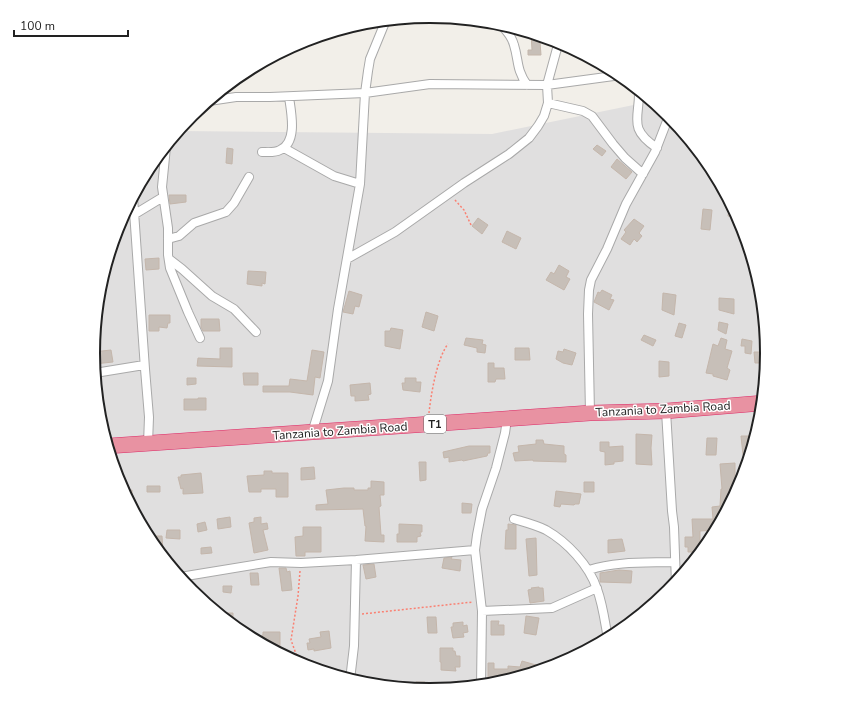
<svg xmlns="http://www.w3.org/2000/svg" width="861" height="707" viewBox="0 0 861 707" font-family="'Nunito Sans',sans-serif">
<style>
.residential{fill:#e0dfdf}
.building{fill:#c7bfb8;stroke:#c4b6ab}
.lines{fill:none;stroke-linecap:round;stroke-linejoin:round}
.street-casing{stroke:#a9a9a9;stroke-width:10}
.highway-casing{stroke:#dc2a67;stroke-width:16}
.path{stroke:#fa8072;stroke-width:1.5;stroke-dasharray:2 2;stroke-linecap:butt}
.street{stroke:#fff;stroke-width:8}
.highway{stroke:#e892a2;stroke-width:15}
.labels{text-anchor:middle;stroke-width:3;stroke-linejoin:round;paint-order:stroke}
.shield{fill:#fff;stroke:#646464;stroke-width:1}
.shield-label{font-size:11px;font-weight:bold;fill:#222}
.street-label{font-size:12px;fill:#222;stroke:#fff}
.rim{fill:none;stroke:#222;stroke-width:2}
</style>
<rect width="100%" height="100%" fill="#f2efe9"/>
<path class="residential" d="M653,101L669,115L711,166L742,225L762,288L768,354L761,420L742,483L711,541L669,592L618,634L559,665L496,685L430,691L364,684L301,665L243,634L192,592L150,541L119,482L99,419L93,353L100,287L119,224L150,166L179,131L492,134Z"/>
<path class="building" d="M531,33L554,40L540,42L541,55H528V50H532Z
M597,145L606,151L602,156L593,149Z
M227,148L233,149L232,164L226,163Z
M617,159L632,172L626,179L611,167Z
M169,195H186V202L170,204Z
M703,209L712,210L710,230L701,229Z
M729,209L735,210L734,217L728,216Z
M478,218L488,225L482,234L472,226Z
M634,219L644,226L639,233L642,236L637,242L634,239L630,245L621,239L626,232L624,230Z
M507,231L521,238L516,249L502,242Z
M159,258V269L146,270L145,259Z
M559,265L569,271L566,277L570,279L564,290L546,280L551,272L554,274Z
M248,271L266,272L265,284L262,283V286L247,284Z
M602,290L612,295L610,299L614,300L609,310L594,302L598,292L600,293Z
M349,291L362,295L359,307L355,306L353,314L343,312Z
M663,293L676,295L674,315L662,310Z
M719,298L734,299V314L719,310Z
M426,312L438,316L434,331L422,327Z
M149,315H170V323H168L167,328L159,327V331H149Z
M201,319H219L220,331H203L201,327Z
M719,322L728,324L726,334L718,330Z
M679,323L686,325L682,338L675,336Z
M391,328L403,330L400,349L385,346V331H390Z
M644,335L656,340L653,346L641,340Z
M466,338L483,340L482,344L486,345L485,353L477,352V348L464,345Z
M721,338L727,340L725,349L732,351L727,368L730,370L727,380L713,376V374L706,373L713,344L718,346Z
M742,339L752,341L751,354L745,353V346H741Z
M220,348H232V367L197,366L198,358L220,359Z
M515,348H529L530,360H515Z
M564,349L576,353L572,365L563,363L556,359L558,351L563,352Z
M111,350L113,362L94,364L93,352Z
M312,350L324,352L320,378L315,377L313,395L290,392H263V386H289L290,379L307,381Z
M754,352H760L761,363H755Z
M659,361L669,362V376L659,377Z
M488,363H494V368H504L505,379H496L495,382H488Z
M243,373H258V385H244Z
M187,378H196V384L187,385Z
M405,378H416V382H421L420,392L403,390L402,383H405Z
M370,383L371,394L368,395L369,400L355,401V396H351L350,385Z
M198,398H206V410H184V399H198Z
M636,434L652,435L651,448L652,465L636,464Z
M741,436H749L751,454L743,455Z
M707,438H717L716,455H706Z
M536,440H543L544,444L564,446V454L566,455V462L533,461V460L515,461L513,453L519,452L518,446L536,444Z
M600,442H609V447L623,446V461L614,462V464L605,465V452L600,451Z
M469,446H490V453H488L487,456L463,461L462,460L449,462V457L444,458L443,452Z
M419,462H426V480L420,481Z
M735,463V476H744L742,483L739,489H736L734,498H727L728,509L717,530L700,531V549H697V552H688V547H685V537H693L692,519H713L712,507L720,506L721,489H722L720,464Z
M314,467L315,479L301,480V468Z
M264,471H272V473H288V497H276V489H261V492H249L247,476L264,475Z
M201,473L203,493L183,494V488L181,489L178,477H181V475Z
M371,481L384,482V495H380L381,506L379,507L381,535H384V542L365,541L366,526H365L363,509L316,510V505L328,504L326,490L344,488H354V490H368V488H371Z
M584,482H594V492H584Z
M147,486H160V492H147Z
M132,490V498H127L123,491Z
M556,491L581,494L579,504H575L574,505L561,504L560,507L554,506Z
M462,503L472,504L471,513H462Z
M230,517L231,527L218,529L217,519Z
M261,517V524L267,523L268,529L263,530L268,550L254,553L249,523L254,522V518Z
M205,522L207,530L198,532L197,524Z
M399,524L422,525V532H420L421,536L417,537V542H397V534H399Z
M508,524L516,525V549H505L506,530H508Z
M303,527H321V552H305V556H296L295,537L303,536Z
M167,530H180V539L166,538Z
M156,536H162L163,551H158L149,540L156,539Z
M536,538L537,575L529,576L526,539Z
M622,539L625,551L608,553V540Z
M211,547L212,553L201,554V548Z
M452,557L451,559L461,560L460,571L442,568L444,558Z
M374,564L376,577L366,579L363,565Z
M279,568H286L287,572L290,571L292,590L282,591Z
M619,570L632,571L631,583L600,582V573Z
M250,573H258L259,585H251Z
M223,586H232L231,593L223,592Z
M539,587V588H543L544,601L530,603L528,590L532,589L531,588Z
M223,613H233V626L223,618Z
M526,616L539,618L536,635L524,633Z
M427,617H436L437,633H428Z
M491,621H499L498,625H504V635H491Z
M463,622V626L467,625L468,632L463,633L464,637L453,638L451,627H453V623Z
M329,631L331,648L314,651V649L308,650L307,643H310L309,639L321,637L320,632Z
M263,632H280V647H274V651L262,644V635H263Z
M440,648H453V651H455L456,656H460V667H455L456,671L441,670V662H440Z
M522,661L536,665L533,673L496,685H488V663H494V669H508V666L520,667Z
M416,682H425V690H416Z"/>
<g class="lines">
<defs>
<path id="street" d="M500,24C506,30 512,37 514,45C519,61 516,69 527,85
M639,90C640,118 627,128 657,148
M209,101L236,97H270L365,93L430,84L547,85L621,75
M548,103L583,111L592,116L613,144L625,158L643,174
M166,147L162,187L168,228V255L170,268L188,312L200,338
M284,148L334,176L360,184
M262,152C267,152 275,153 280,150C298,142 291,112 289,97
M133,197L145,369L149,417L148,444
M135,214L163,197
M168,239L179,236L194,223L226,212L234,203L249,177
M169,259L182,269L212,296L234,309L256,332
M347,259L395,232L464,183L509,154L529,138L538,126L544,116L548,103L547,85L559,41
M95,373L144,365
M666,411L672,511L674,527L676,584
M590,413L588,314L589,290L591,280L607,249L626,204L655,152L667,121L668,114
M312,433L328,381L338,309L360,184L365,93L368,71L370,59L386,20
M514,519C524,522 536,525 546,530C567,542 589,565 597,589C603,605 605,623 608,639
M589,570C617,561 646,563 675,562
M180,577L271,562L301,563L356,560L475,550
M482,611L552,608L597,588
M350,680L354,646L356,560
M481,686L482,611L475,550L477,535L482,509L496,468L505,433L507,419"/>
<path id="highway" d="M108,446L590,413L666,411L763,403"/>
</defs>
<use href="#street" class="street-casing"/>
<use href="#highway" class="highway-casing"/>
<path class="path" d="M455,200L464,210L471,225
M429,413C431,394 437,358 448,344
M300,571L298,596L291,640L300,665
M362,614L473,602"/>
<use href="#street" class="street"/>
<use href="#highway" class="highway"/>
</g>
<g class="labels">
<rect class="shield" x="424" y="415" width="22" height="18" rx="3"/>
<g class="shield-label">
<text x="435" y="428">T1</text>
</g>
<g class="street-label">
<text transform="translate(663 409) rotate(-3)" y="4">Tanzania to Zambia Road</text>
<text transform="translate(340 431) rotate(-4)" y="4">Tanzania to Zambia Road</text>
</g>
</g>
<path d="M0 0H861V707H0ZM100 353a330 330 0 1 1 660 0a330 330 0 1 1-660 0Z" fill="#fff" fill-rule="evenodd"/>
<path class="rim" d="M100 353a330 330 0 1 1 660 0a330 330 0 1 1-660 0Z"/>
<path d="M14 30v6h114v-6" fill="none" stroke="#222222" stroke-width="2"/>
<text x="20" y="30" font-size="12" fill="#222222" stroke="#ffffff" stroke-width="3" paint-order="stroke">100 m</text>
</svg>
